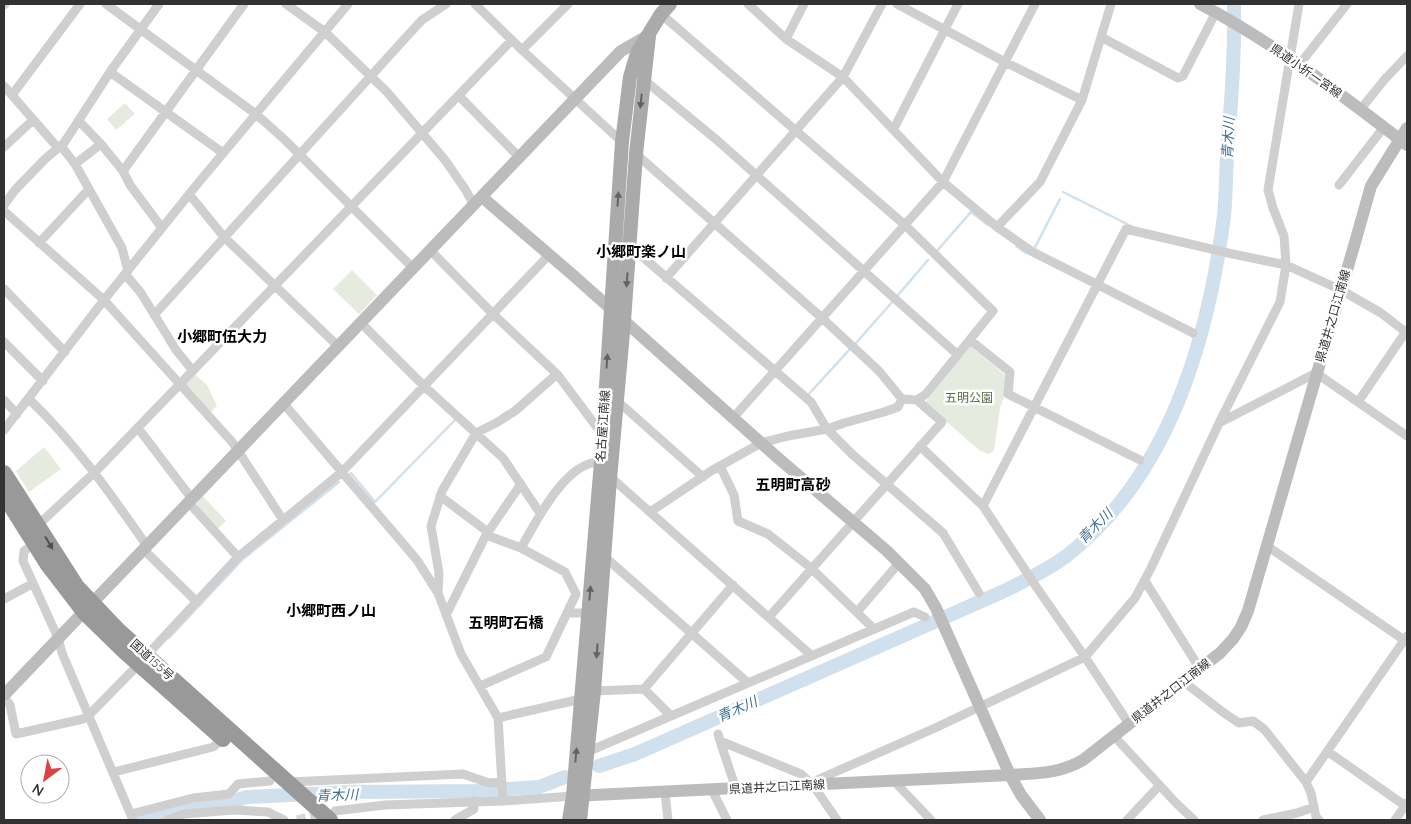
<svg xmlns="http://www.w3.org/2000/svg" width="1411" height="824" viewBox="0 0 1411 824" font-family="Quicksand,'Noto Sans JP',sans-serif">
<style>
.green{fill:#e5ebdf}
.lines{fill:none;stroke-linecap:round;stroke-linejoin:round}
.stream{stroke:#d0e0ec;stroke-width:2.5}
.river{stroke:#d0e0ec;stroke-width:14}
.street-tunnel{stroke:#d6d6d6;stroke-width:9;stroke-dasharray:9 4.5;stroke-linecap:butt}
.street{stroke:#cfcfcf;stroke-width:9}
.secondary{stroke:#bcbcbc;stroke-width:12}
.primary{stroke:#aaa;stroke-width:14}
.highway{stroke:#999;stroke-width:16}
.oneway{fill:#626262}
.oneway2{fill:#515151}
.labels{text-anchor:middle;stroke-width:5;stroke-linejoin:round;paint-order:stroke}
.street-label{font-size:12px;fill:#323232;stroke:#fff}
.park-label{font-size:12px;fill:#546c41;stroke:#fff}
.water-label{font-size:14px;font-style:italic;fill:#437191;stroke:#fff}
.quarter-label{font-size:15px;font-weight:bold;fill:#000;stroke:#fff}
</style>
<rect width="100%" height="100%" fill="#fff"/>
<path class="green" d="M125,103L135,114L116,130L107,119Z
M352,270L377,295L359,314L333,289Z
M970,346L1005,375V394L1000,408L994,451L988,454L979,450L925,403Z
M194,374L207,385L217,406L209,414L184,384Z
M44,447L61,469L29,492L16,471Z
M203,496L226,521L217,529L198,509L197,502Z"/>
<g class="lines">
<path class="stream" d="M1063,192L1131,226
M1016,246L1026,253
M1034,249L1060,199
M936,252L971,212L988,225
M898,295L928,260
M856,343L893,301
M808,395L850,349
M351,473L375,502L455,420
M169,638L243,559L339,482"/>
<path class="river" d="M599,766L635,754L1002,592C1024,581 1046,571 1065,557C1169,477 1208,340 1224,216C1226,196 1226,175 1227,155C1231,105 1235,54 1234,4
M139,820L193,805L231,802L247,797L351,792L479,791L539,787L565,777"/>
<path class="street-tunnel" d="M297,820L323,814"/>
<path class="street" d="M106,4L256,114L285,140L413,268
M286,4L325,32L387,92L445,160L465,189L474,205
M475,4L522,50L622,142
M748,4L786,39L843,77L943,182L997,227L1031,251L1193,333
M897,4L1005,62L1082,100
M4,5L5,4
M1101,37L1178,78L1183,76L1216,12
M786,39L804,4
M522,50L568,4
M1299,65L1347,4
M110,72L223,153
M643,79L718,141L958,355
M4,86L58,148
M12,95L80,4
M459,96L520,158
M1360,110L1385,79L1407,56
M79,121L101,144L123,171L130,185L162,228
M893,130L958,4
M61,146L75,164L122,248L128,271
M4,147L33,120
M636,154L822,318L879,371L902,399
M75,164L101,144
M123,171L244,4
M1339,185L1384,127
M189,194L224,237L339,347
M4,205L15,190L45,159L64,143L110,72L159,4
M4,211L104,300L233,443L283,520
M997,227L1040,182L1082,100L1111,4
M39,243L89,189
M630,246L811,402L827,429L853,455L943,533L979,593
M430,250L493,314L557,374L602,434
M125,274L141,293L176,350L193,371
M666,278L843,77L882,4
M4,289L65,352
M154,315L409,34L422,20L446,4
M361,323L424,386L503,458L540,513
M970,340L1010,372L1008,394L1140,460
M4,342L43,381
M29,399C76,444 110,493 147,546
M4,400L17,414
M1358,402L1407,330
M284,404L417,560L438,593L461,654L498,718L503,801
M617,406H623L703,477
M733,418L943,182L1035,4
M1219,423L1316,373L1407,436
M138,428L192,499
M4,430L104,300L199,182L348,4
M920,446L983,506
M720,466L734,495L738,521L768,534L811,568L874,629
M610,479L615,481L812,656
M440,496L488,532
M189,503L238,557
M650,512L711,471L761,443L788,436L827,429L844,423L884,412L898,407L902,399L917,400L926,394L993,311L905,225L661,14
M38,525L95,472L512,40
M34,544L24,551L23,561L58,638L62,653L133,820
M1267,546L1407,642
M521,548C536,522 566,460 601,462
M144,550L197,602
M604,557L606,558L748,683
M1145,581L1200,669
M438,593L439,573L431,526L442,491L476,433L496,423L515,411L557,374
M4,599L32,584
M857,612L899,563
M567,613H588
M446,615L486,535L521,484
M769,617L942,422L917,400
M147,655L238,557L342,472L549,255
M1184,682L1224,713L1239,723L1253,721L1264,729L1306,782L1311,793L1316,817L1319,820
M480,686L546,657L576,594L565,572L521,548L486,535
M644,689L733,585
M594,691L644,689L671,716
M4,697L10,705L16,734L83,719L89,715L139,664
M498,718L581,699
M1129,724L1085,657L1035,585L983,506L1126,229L1228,253L1286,265L1341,290L1381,313L1407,333
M718,734L720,741L801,774L813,785L837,820
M1114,736L1176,803L1194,820
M720,741L736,789
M1327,751L1407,807
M587,752L914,612L925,617
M114,772L213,747L223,739
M894,781L931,820
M289,782L463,774L489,783L502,782
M1306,782L1407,636
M813,785L817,780L935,728L1085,657L1135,598L1151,568L1221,419L1280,302L1286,265L1284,236L1273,208L1268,190L1299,4
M712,790L727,820
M665,792L668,820
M335,811L385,805L503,801L573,796
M131,814L193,798L229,794L238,784L270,781
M167,820L184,814L234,810L268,812L284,820
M455,820L474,809V801
M1127,820L1159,786
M1263,820L1297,813L1314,807
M1395,820L1407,803"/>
<path class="secondary" d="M1200,4C1273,42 1342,95 1407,145
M482,197L574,276L778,458L887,551L925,589L936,608L1010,775L1021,795L1040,820
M4,695L621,51L649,35
M573,796L1010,775C1037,773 1059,774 1083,760L1220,653L1233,639L1241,627L1248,611L1356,239L1371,186L1407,128"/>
<path class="primary" d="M569,820L573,796L601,462L622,142L630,77L637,53L661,14L670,4
M580,820L594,691L610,479L624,321L636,154L649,36"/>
<path class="highway" d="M4,473L77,587L119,631L330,820
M4,495L48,565L84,612L124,651L223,739"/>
</g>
<defs><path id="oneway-solid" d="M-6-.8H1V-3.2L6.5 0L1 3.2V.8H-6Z" transform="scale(1.25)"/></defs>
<g class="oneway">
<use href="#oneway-solid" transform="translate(641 101) rotate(96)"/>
<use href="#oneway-solid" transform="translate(618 199) rotate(-86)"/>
<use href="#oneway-solid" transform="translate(627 280) rotate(94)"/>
<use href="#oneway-solid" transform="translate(607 361) rotate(-86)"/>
<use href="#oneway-solid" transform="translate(590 593) rotate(-85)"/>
<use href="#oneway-solid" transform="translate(597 651) rotate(94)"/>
<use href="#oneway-solid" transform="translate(576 755) rotate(-85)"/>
</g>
<use class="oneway2" href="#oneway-solid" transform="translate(49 543) rotate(59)"/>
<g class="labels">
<g class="street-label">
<text transform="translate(1306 71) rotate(35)" y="4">県道小折一宮線</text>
<text transform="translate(1333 316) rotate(-74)" y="4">県道井之口江南線</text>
<text transform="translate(603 426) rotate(-86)" y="4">名古屋江南線</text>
<text transform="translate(152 660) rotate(42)" y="4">国道155号</text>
<text transform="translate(1171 691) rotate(-38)" y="4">県道井之口江南線</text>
<text transform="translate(777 787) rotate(-3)" y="4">県道井之口江南線</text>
</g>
<g class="park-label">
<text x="969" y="402">五明公園</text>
</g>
<g class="water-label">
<text transform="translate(1228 138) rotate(-87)" y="5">青木川</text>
<text transform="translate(1095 526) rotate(-45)" y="5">青木川</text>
<text transform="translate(737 709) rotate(-24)" y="5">青木川</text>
<text transform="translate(337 795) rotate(-2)" y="5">青木川</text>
</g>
<g class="quarter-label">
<text x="641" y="257">小郷町楽ノ山</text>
<text x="222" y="342">小郷町伍大力</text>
<text x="793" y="490">五明町高砂</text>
<text x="331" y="616">小郷町西ノ山</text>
<text x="506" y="628">五明町石橋</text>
</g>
</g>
<rect width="1411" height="824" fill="none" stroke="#323232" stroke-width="10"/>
<g transform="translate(45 779) rotate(212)"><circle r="24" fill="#ffffff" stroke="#adadad"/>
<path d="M0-4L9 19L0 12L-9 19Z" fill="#dc4148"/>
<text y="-8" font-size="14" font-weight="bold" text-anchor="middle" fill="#323232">N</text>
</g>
</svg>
